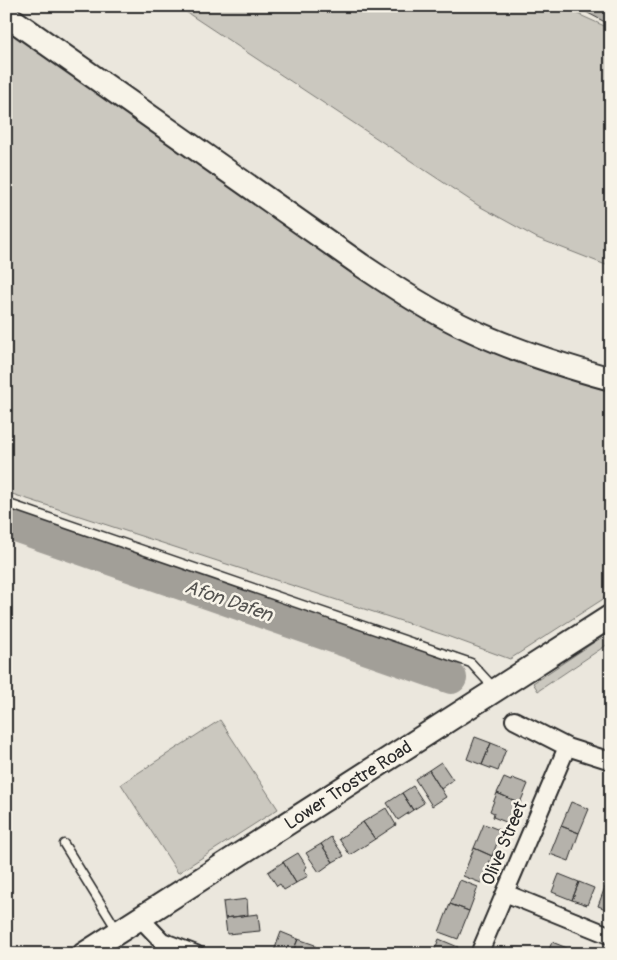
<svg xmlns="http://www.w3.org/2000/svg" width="617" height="960" viewBox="0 0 617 960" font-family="Pangolin,sans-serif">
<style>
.green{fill:#cbc8bf;stroke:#7b7a75}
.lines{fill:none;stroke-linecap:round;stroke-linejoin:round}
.river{stroke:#a29f98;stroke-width:32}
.building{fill:#b5b2ab;stroke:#2b2b2b}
.lane-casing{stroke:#2b2b2b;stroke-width:11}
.street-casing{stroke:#2b2b2b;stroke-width:20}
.secondary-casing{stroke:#2b2b2b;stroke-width:26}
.lane{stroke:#f7f3e8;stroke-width:8}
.street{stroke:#f7f3e8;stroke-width:16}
.secondary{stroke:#f7f3e8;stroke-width:22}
.labels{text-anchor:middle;stroke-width:5;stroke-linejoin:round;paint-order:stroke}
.street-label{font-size:18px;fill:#2b2b2b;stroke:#f7f3e8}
.water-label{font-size:19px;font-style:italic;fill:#555451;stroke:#f7f3e8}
</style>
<rect width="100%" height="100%" fill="#ebe7dd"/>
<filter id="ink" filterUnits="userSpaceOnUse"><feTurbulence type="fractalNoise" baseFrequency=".02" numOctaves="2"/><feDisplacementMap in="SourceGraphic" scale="10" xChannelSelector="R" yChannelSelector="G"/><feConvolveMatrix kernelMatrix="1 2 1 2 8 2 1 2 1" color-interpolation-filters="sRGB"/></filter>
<g filter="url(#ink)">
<path class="green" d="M177,6H560L611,29V267L537,238L479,206Z
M6,28L519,362L611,392V594L510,659L447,636L6,492Z
M611,631V642L538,691L533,683Z
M220,720L278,809L178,873L121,784Z"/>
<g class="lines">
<path class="river" d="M6,523L451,678"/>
</g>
<path class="building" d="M589,6H611L605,22L586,12Z
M475,737L491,743L482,765L467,759Z
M491,743L506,749L498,771L482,765Z
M441,762L453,780L441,789L429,770Z
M429,770L446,797L432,806L415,779Z
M504,778L511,781L512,778L528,784L520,803L497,793Z
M413,786L424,803L413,810L402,793Z
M402,793L413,810L398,820L387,803Z
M497,793L520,803L511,824L493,817L494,813L490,811Z
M571,802L589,809L579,833L561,826Z
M386,808L396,825L375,839L363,822Z
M363,822L375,839L350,855L339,839Z
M484,824L502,831L492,856L474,848Z
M561,826L579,833L569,861L550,854Z
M331,837L344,856L333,862L321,844Z
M321,844L333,862L319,872L306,853Z
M474,848L492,856L481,883L463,876Z
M298,853L307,867L304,869L308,876L296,883L283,862Z
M283,862L296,883L284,890L280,884L277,886L268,872Z
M559,874L579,882L572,900L552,892Z
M460,880L478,887L469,911L450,904Z
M579,882L594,888L587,905L572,900Z
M605,887L611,890V911L598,906Z
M247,899L248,915L225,918L223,902Z
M450,904L469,911L458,939L439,932Z
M258,914L260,931L227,934L225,918Z
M281,932L298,939L292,954H280L274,951Z
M298,939L315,945L311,954H292Z
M439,939L458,947L455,954H433Z
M552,942L567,948L564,954H547Z"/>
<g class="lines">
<defs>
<path id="lane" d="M6,503L471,663L494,688
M64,844L117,930"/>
<path id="street" d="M514,720L567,747L611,761
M505,893L611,936
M140,918L162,941L196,954
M479,954L567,747"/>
<path id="secondary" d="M6,15L361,265C397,289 433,313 473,331C518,352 564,366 611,379
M84,954L611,616"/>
</defs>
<use href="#lane" class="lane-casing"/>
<use href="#street" class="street-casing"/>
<use href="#secondary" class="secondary-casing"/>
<use href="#lane" class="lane"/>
<use href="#street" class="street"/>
<use href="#secondary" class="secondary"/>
</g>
</g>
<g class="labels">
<g class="street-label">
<text transform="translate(348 785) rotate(-33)" y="6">Lower Trostre Road</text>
<text transform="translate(504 843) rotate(-67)" y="6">Olive Street</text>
</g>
<g class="water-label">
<text transform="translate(229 600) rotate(19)" y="7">Afon Dafen</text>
</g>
</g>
<rect width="617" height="960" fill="none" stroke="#f7f3e8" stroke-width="25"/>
<rect x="12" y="12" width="592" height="935" fill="none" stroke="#2b2b2b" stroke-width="2" filter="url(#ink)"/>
</svg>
